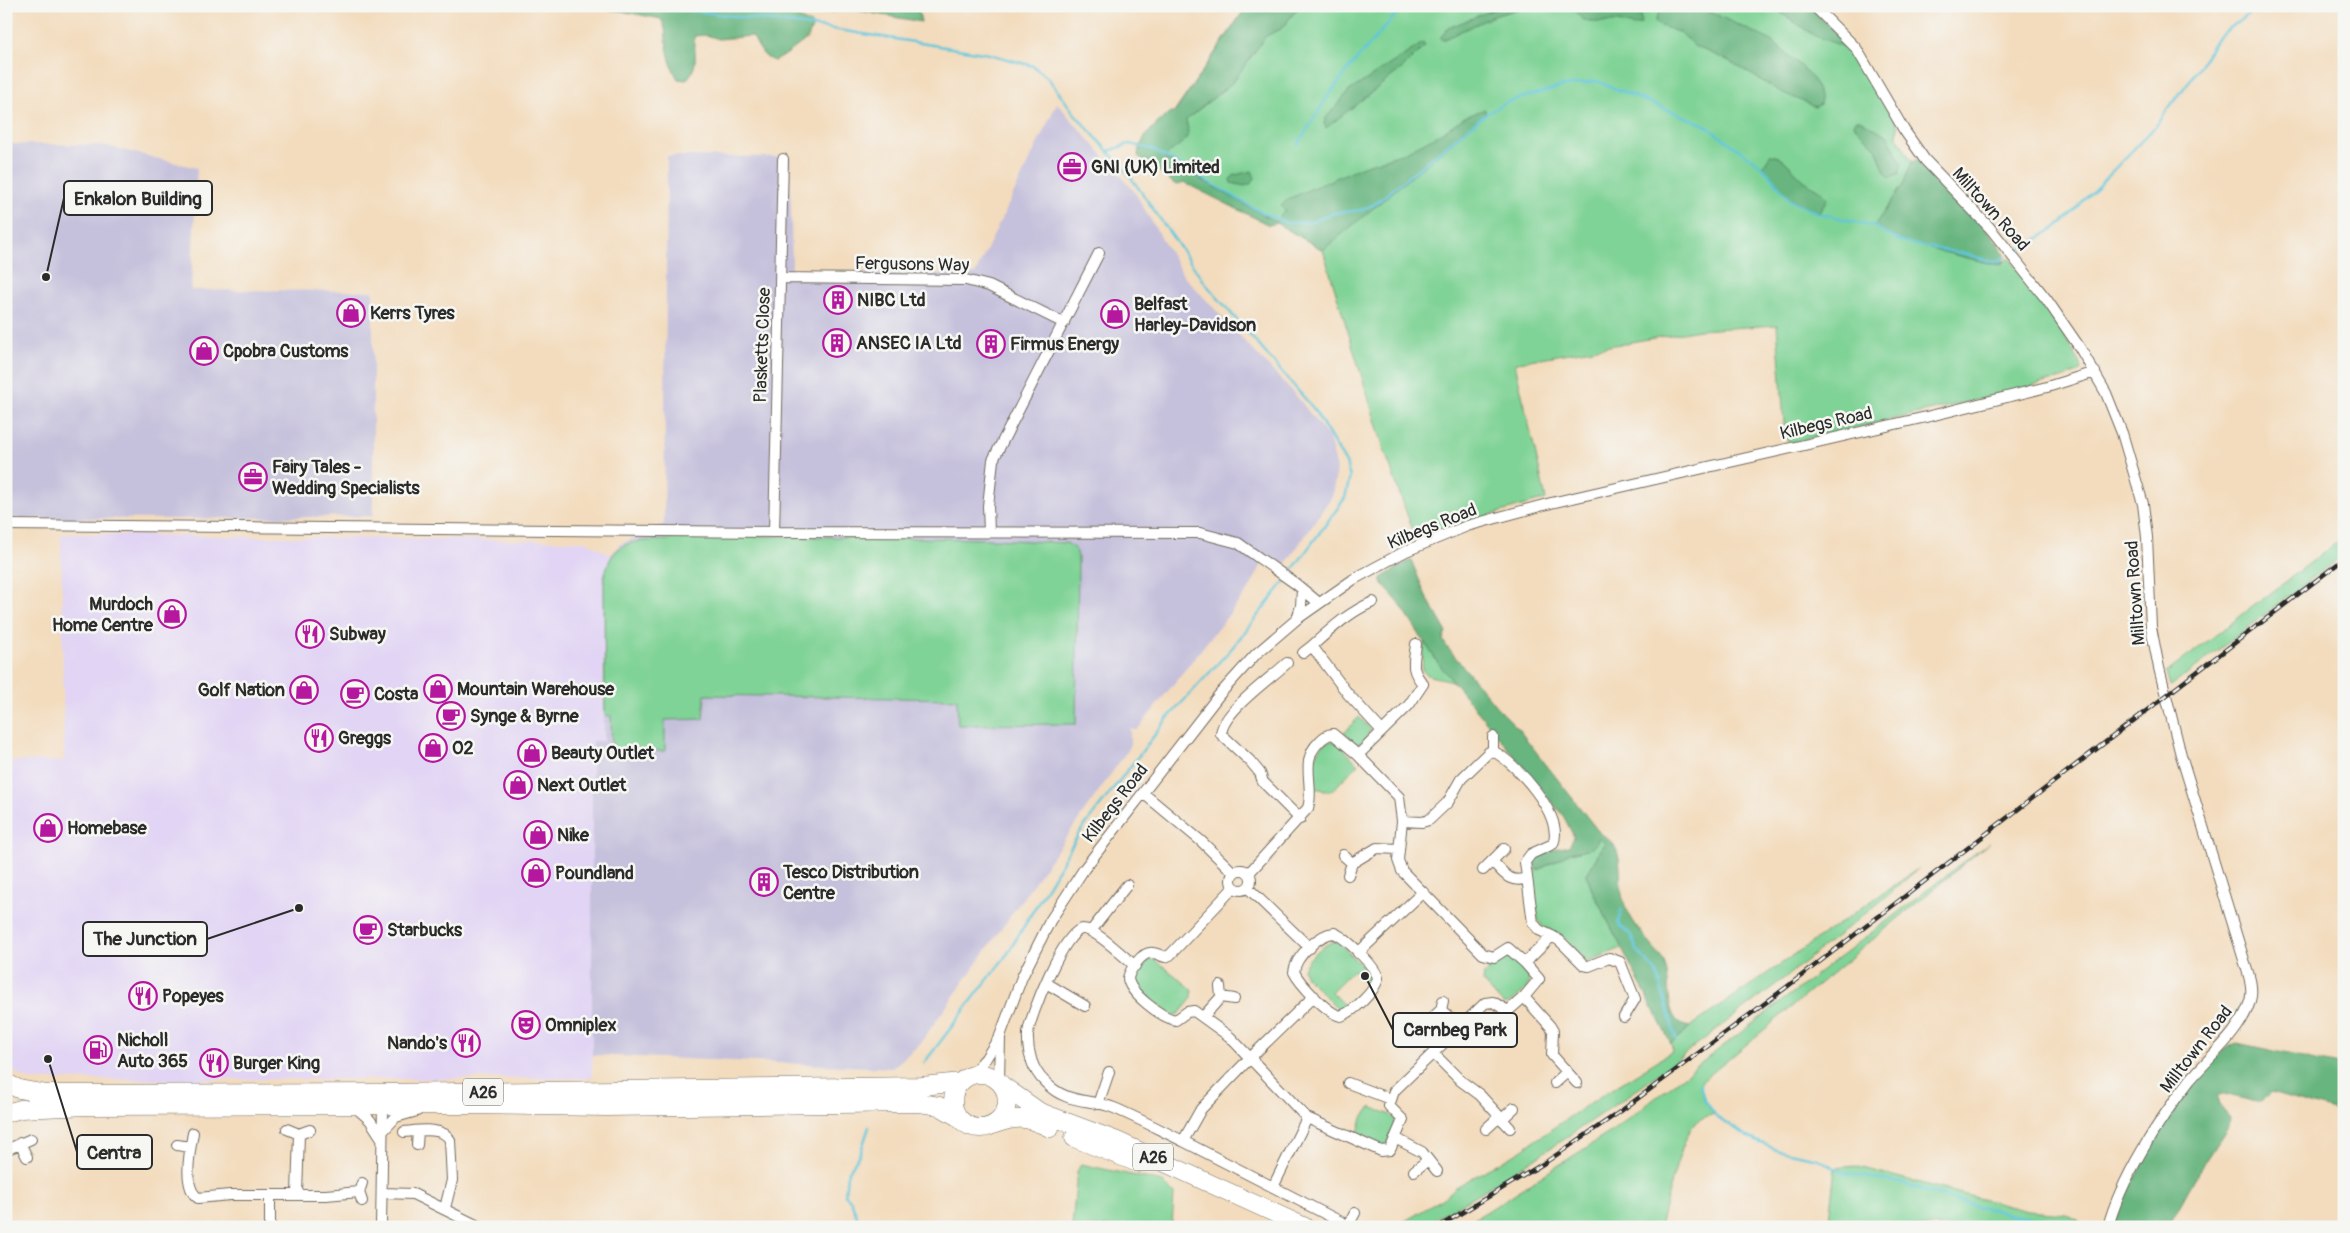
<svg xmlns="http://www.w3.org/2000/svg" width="2350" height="1233" viewBox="0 0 2350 1233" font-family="Pangolin,sans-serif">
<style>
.built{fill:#e1d4f4}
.industrial{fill:#c5c0db;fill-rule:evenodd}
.green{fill:#80d396;stroke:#567f60}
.forest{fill:#68b57f;stroke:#4a7055}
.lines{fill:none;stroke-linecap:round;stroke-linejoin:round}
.stream{stroke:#5fc6db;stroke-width:2.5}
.street-casing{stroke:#71695e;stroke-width:12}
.highway-casing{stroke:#71695e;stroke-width:19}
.street{stroke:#fff;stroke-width:10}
.highway{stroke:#fff;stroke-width:18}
.rail-casing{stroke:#2b2b2b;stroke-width:4.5}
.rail{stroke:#f6f6f2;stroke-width:2.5;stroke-dasharray:8;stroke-linecap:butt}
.labels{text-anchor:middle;stroke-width:5;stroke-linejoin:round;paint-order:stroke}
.shield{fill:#f6f6f2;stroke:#686867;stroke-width:1}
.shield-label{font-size:16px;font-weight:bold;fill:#2b2b2b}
.poi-label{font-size:18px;font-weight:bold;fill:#2b2b2b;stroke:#f6f6f2;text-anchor:start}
.street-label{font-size:18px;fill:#2b2b2b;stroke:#f6f6f2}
.leader{fill:none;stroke:#2b2b2b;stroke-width:2}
.callout-dot{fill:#2b2b2b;stroke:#f6f6f2;stroke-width:2}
.callout{fill:#f6f6f2;stroke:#2b2b2b;stroke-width:2}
.callout-label{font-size:19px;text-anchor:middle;font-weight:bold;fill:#2b2b2b}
</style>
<rect width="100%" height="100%" fill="#f6f6f2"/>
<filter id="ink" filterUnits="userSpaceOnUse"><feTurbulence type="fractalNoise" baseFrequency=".02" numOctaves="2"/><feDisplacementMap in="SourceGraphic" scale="10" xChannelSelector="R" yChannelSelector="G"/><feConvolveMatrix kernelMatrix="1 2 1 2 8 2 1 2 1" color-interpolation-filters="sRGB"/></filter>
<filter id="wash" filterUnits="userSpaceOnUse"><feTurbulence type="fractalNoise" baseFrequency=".0096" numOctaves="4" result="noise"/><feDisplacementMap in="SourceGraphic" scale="20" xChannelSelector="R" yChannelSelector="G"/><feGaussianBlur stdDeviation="1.12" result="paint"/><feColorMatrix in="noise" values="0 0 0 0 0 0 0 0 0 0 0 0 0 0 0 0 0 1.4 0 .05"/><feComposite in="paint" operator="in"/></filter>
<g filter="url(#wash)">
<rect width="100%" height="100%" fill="#f3dcbd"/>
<path class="built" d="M61,534L586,541L611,555L603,578L604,742H592V1078L29,1080L6,1067V761H64Z"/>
<path class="industrial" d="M1057,103L1134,191L1183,275L1298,398L1329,438L1337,469L1332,496L1285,565L1267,554L1250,588L1137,730L1130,729V747L919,1045L892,1068L592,1055V741H604L603,578L611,555L619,545L664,524L667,156L790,157L792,271L975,274ZM870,537L1067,543L1076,550L958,725V699L705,695L665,720L664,751L612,750L611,715H605L604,578L632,541Z
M6,144L102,145L197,168L191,290L373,291V516L177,519L6,518Z"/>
<path class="green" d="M1247,6H1809L1853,50L1898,125L1897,136L1912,162L1903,185L1874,226L1897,240L1993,264H2001L2009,258C2022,277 2081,353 2081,370L2076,374L2006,393L1790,443L1785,437L1777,325L1699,330L1524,361L1515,364L1546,499L1415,537L1384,449L1323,250L1149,149Z
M674,535L992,539L1067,543L1076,550L1078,556L1076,724L958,725L957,699L705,695L703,719L665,720V751L612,750L611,716L605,715L604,578C612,538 635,541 668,540Z
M2344,537V554L2170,687L2166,673Z
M1424,642L1453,682C1442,676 1429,680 1422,670Z
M1359,717L1371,730L1364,740L1357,744L1344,733Z
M1331,741L1337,742L1358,764L1332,791L1313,788C1313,771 1311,746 1331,741Z
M1598,836L1605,843L1587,874L1591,888L1622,948L1589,961L1584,958L1566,939L1542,926L1538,920L1533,873L1570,853L1584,850Z
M1990,842L1700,1083L1704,1099L1714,1114C1709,1116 1700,1118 1696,1122C1681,1137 1666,1204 1660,1227H1459L1486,1212L1612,1131Z
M1919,868L1880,902L1787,976L1641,1087L1531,1161L1470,1199L1421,1227H1395L1444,1198L1456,1187L1518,1152L1599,1097L1673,1051L1671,1044L1690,1027Z
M1335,941L1338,942L1374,978L1367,985L1353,970L1331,992L1345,1006L1339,1010L1306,977L1303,969C1307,959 1324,943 1335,941Z
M1503,956C1510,956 1514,960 1519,966C1538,984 1526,991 1507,1004H1503L1483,982L1484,974Z
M1154,959L1192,989V998L1179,1014L1172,1015L1136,988L1133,981L1148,961Z
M1371,1107L1391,1115L1396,1120L1388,1142L1385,1145C1375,1146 1363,1141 1358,1133L1362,1118Z
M1081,1164L1163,1182L1174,1194L1172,1227H1072L1077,1172Z
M1855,1166L2027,1211L2066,1214L2078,1220L2085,1227H1828L1835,1168Z"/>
<path class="forest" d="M567,6L753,8L799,18L813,25L808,38L787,54L774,61C761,57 759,46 752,36L719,39L706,35L694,36C694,53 700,66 686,80L678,79C672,69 669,58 667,47C665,37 667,27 661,19L621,11Z
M826,6H918L921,22L855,10L821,13Z
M1247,6H1300L1281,29L1266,36L1233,82L1186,120C1194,146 1175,142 1165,159L1276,222L1285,210L1281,206L1288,199L1363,166L1404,153L1436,136L1465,117L1485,109V115L1323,250L1276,223L1269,225L1185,183L1176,185L1138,156C1139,138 1157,123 1171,112H1175Z
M1528,6L1494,16L1442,40L1440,38L1448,28L1499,7Z
M1571,6H1641V24L1634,26L1617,22H1589L1582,19Z
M1662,6H1698L1770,40L1800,65L1813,79L1821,99L1820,104L1815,107L1779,91L1727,60L1694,46L1681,33L1658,25L1655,21Z
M1771,6H1809L1853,50L1815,36Z
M1423,43L1425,46L1404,67L1326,128L1324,124L1326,118L1349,91Z
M1856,120H1861L1888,136L1902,164L1899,174L1890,177L1885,172L1876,148L1856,128L1854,124Z
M1770,155C1785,155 1794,173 1805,181C1813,187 1821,190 1828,198L1818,213L1791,201L1763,167Z
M1917,159C1943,195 1984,217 2006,256L2001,264H1993L1910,244L1897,240L1874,226L1903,185L1912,162Z
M1252,171L1255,178L1252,183L1245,186L1231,183L1230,179L1235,175Z
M1411,560L1426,596L1446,631L1443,640L1447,647L1496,706L1516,726L1598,831C1604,836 1612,841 1615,847C1623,860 1618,886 1624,903C1630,919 1642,934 1653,947C1657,952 1662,957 1664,962C1673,982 1661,1023 1690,1027L1671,1044L1591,888L1587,874L1605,843L1598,837V841L1592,848L1570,853L1538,870L1532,867L1530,864C1540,853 1555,849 1569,846L1574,837L1564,817L1438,663L1399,603L1384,586L1381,578Z
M2237,1043L2344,1066V1114L2271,1093L2261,1103L2220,1093L2217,1097L2219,1105L2230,1118L2229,1126L2195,1178L2168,1227H2113C2122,1189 2202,1053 2237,1043Z"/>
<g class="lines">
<path class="stream" d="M656,6L826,28L989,54L1033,66L1048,78L1074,113L1130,176L1205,283L1313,408L1346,463L1350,477L1345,498L1288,576
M1298,144L1326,99L1352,65L1403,6
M1109,151L1129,144L1152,149L1257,210L1286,223L1311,222L1334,213L1362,210L1375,204L1483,116L1507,102L1560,87L1596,81L1703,124L1763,167L1791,201L1818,213L1874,226L1897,240L1916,245L1961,253L1994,262L2000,261L2004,257
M2017,251L2054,229L2068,217L2152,130L2193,76L2217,38L2259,6
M1621,910L1618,923L1620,926L1630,933L1637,950L1657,973L1676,1039
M924,1063L1008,953L1080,832L1167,719L1232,648L1285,581
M1700,1084L1704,1099L1716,1116L1750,1138L1779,1151L1818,1159L1845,1173L1904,1184L1977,1206L2064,1227
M861,1227L851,1201L845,1195L847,1175L861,1151L869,1127"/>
</g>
</g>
<g filter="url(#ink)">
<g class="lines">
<defs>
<path id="street" d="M1814,6L1856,48L1904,130L1925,160L1990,228L2047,300L2080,348L2106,393L2122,433L2143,504L2147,537L2151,627L2159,668L2181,755L2244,960C2248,973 2254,987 2250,1001C2241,1032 2210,1056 2190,1080C2160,1118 2120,1180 2108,1227
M780,278L966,280L989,286L1064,323
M6,525L774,532L1200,533L1238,543L1296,584L1319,603
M774,532L783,159
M989,532L988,506L993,460L1099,253
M1373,602C1349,612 1331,629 1312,646L1348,694L1382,731
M1297,619L1301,606L1302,589
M1303,653L1312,646
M1287,663C1270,679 1223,711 1221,734L1250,761L1260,773L1263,782L1300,819
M1493,751C1516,763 1565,816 1553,844L1531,854L1525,862L1533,923L1539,930L1552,936L1525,963L1508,948L1494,957L1483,954L1402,871L1398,860L1402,821L1422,822L1429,820L1448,802L1461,779L1489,752Z
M1493,751V737
M1358,755L1399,797L1402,821
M1143,793L1201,841L1234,873
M1343,855L1352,863L1377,848L1398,849
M1492,861C1504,873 1509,884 1527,878
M1231 880a10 10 0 1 1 20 0a10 10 0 1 1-20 0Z
M1483,870L1504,849
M1249,873L1308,808C1315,785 1299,761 1319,742C1323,738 1327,734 1333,734L1358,755L1409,705L1423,684C1410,669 1414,663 1416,644
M1348,875L1352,863
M1248,888L1310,948
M1091,931L1127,885
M1334,933C1345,937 1376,967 1378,978C1375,992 1354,1011 1341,1016C1328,1014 1300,984 1294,972C1295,957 1319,934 1334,933Z
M1552,936L1560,941L1584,965L1589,966L1609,958L1620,962L1635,999L1624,1017
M1358,953L1423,892
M1135,966C1124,957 1096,929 1083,929C1065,928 1030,1016 1028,1033C1027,1051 1032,1070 1045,1082C1067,1105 1089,1098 1114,1108C1138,1118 1160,1130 1183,1141L1201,1109L1250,1058L1230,1037L1194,1011L1187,1012L1176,1020C1162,1018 1129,993 1128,978C1130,970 1142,951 1153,953C1157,953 1161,956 1165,957L1170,955L1234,887
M1046,983L1085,1006
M1220,986L1221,997
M1524,997L1550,1026L1553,1031L1552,1055L1577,1083
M1441,1010L1460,1027
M1203,1017L1221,997L1234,999
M1430,1020L1441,1010L1443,1001
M1433,1053L1461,1081L1480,1095L1510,1128
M970,1076L986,1058L1000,1036L1022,977L1050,921L1084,869L1219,695L1256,654L1297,619L1354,579L1406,551L1467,526L1551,503L1926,417L2047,387L2095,372
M999,1081L1000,1037
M1348,1083L1390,1099
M1555,1083L1567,1072
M1098,1104L1109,1072
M354,1106L370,1120L381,1137
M1307,1118L1250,1058L1314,996
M1501,1120L1514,1108
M287,1129L299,1134L310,1130
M1486,1129L1499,1117
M382,1132L396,1117L417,1111
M404,1132C417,1131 443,1126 450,1140L452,1180L445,1208
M193,1133C190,1150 182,1187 198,1198L230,1195H326L359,1192
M1395,1138L1422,1152L1437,1171
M1183,1141L1273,1187
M20,1143L27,1157
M177,1145L190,1147
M417,1145L418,1131
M6,1150L31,1139
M1414,1171L1428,1160
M362,1183L359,1192L362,1201
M382,1193L413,1194L480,1227
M297,1194L299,1134
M270,1195V1227
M6,1226L10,1227
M1348,1226L1355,1213
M381,1227L383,1102
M1351,1227L1273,1187L1307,1118L1381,1151L1390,1150L1403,1120L1389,1106L1394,1091L1485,1003L1493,1002L1508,1011L1524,997L1539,979L1525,963"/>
<path id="highway" d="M953 1101a27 27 0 1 1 54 0a27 27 0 1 1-54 0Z
M6,1083L19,1089L47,1094L383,1093L922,1086L961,1082
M1003,1086L1040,1112L1117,1141L1305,1227
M6,1113L21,1109L88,1106L469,1105L606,1107L920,1103L939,1106L958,1117
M995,1124C1019,1115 1028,1118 1050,1128
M1074,1138L1138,1163"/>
</defs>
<use href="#street" class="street-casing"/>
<use href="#highway" class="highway-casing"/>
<use href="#street" class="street"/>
<use href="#highway" class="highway"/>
<defs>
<path id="rail" d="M1438,1227L1546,1162L1621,1111L1788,986L2344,559"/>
</defs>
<use href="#rail" class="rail-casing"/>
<use href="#rail" class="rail"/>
</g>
</g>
<defs>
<symbol id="office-ring" viewBox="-11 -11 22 22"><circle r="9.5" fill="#f6f6f2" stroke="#b5179e" stroke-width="1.5"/><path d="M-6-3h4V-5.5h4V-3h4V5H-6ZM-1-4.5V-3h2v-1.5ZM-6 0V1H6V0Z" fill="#b5179e"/></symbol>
<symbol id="building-ring" viewBox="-11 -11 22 22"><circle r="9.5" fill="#f6f6f2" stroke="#b5179e" stroke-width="1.5"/><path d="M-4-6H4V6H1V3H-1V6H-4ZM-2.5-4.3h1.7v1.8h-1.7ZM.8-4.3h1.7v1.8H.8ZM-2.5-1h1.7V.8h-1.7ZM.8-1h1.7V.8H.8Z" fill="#b5179e"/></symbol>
<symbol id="shop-ring" viewBox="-11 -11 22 22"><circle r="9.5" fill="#f6f6f2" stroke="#b5179e" stroke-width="1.5"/><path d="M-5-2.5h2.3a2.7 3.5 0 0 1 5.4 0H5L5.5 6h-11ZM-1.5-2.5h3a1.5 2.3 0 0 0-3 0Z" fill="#b5179e"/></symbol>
<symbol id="restaurant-ring" viewBox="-11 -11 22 22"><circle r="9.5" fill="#f6f6f2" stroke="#b5179e" stroke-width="1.5"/><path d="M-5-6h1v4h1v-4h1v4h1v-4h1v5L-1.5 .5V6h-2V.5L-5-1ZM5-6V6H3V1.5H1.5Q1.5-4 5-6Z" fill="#b5179e"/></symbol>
<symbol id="cafe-ring" viewBox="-11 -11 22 22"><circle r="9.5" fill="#f6f6f2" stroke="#b5179e" stroke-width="1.5"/><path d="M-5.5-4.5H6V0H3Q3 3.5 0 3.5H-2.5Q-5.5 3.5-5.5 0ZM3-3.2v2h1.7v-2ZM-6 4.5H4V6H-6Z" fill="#b5179e"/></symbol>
<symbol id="theatre-ring" viewBox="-11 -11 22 22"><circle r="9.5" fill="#f6f6f2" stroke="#b5179e" stroke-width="1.5"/><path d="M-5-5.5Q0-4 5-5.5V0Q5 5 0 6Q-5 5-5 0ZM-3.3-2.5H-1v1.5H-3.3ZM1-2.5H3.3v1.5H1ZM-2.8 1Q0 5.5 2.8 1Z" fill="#b5179e"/></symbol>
<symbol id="fuel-ring" viewBox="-11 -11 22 22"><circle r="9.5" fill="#f6f6f2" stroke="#b5179e" stroke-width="1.5"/><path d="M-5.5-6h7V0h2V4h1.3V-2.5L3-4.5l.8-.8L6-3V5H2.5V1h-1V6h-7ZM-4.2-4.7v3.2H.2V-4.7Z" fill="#b5179e"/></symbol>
</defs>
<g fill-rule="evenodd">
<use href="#office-ring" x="1056" y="151" width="32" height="32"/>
<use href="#building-ring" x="822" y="284" width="32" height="32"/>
<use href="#shop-ring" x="335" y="297" width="32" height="32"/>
<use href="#shop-ring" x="1099" y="298" width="32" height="32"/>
<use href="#building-ring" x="821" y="327" width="32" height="32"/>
<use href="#building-ring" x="975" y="328" width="32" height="32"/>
<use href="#shop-ring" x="188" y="335" width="32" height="32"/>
<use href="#office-ring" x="237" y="461" width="32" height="32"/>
<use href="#shop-ring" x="156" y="598" width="32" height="32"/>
<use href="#restaurant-ring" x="294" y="618" width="32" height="32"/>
<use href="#shop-ring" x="422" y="673" width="32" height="32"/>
<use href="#shop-ring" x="288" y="674" width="32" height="32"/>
<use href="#cafe-ring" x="339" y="678" width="32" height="32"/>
<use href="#cafe-ring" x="435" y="700" width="32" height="32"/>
<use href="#restaurant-ring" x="303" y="722" width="32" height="32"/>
<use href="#shop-ring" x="417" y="732" width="32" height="32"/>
<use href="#shop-ring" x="516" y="737" width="32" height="32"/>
<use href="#shop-ring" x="502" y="769" width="32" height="32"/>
<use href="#shop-ring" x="32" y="812" width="32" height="32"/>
<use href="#shop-ring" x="522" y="819" width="32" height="32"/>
<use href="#shop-ring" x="520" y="857" width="32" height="32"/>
<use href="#building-ring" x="748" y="866" width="32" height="32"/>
<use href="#cafe-ring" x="352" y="914" width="32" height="32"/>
<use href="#restaurant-ring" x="127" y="980" width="32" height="32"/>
<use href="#theatre-ring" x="510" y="1009" width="32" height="32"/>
<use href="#restaurant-ring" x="450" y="1027" width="32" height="32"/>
<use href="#fuel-ring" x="82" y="1034" width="32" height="32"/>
<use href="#restaurant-ring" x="198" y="1047" width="32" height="32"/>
</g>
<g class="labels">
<g class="shield">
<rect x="463" y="1078.5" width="40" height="27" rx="4"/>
<rect x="1133" y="1143.5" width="40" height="27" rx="4"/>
</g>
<g class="shield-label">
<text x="483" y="1098">A26</text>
<text x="1153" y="1163">A26</text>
</g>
<g class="poi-label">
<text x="1091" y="173">GNI (UK) Limited</text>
<text x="857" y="306">NIBC Ltd</text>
<text x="1134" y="310">Belfast<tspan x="1134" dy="21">Harley-Davidson</tspan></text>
<text x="370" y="319">Kerrs Tyres</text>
<text x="856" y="349">ANSEC IA Ltd</text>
<text x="1010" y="350">Firmus Energy</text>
<text x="223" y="357">Cpobra Customs</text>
<text x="272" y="473">Fairy Tales -<tspan x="272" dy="21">Wedding Specialists</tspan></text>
<text x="153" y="610" text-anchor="end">Murdoch<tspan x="153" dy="21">Home Centre</tspan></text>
<text x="329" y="640">Subway</text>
<text x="457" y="695">Mountain Warehouse</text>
<text x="285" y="696" text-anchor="end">Golf Nation</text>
<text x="374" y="700">Costa</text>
<text x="470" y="722">Synge &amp; Byrne</text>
<text x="338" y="744">Greggs</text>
<text x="452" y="754">O2</text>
<text x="551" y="759">Beauty Outlet</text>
<text x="537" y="791">Next Outlet</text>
<text x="67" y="834">Homebase</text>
<text x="557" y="841">Nike</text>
<text x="783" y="878">Tesco Distribution<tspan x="783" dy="21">Centre</tspan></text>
<text x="555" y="879">Poundland</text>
<text x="387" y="936">Starbucks</text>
<text x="162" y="1002">Popeyes</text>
<text x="545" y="1031">Omniplex</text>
<text x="117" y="1046">Nicholl<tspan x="117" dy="21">Auto 365</tspan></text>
<text x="447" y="1049" text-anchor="end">Nando's</text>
<text x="233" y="1069">Burger King</text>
</g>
<g class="street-label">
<text transform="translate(1991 209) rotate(48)" y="6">Milltown Road</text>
<text transform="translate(912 264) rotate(1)" y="6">Fergusons Way</text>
<text transform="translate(762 345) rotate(-88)" y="6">Plasketts Close</text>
<text transform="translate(1826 423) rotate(-13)" y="6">Kilbegs Road</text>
<text transform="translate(1432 526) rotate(-22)" y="6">Kilbegs Road</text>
<text transform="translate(2135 593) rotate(-94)" y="6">Milltown Road</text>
<text transform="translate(1115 803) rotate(-52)" y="6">Kilbegs Road</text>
<text transform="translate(2196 1049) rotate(-52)" y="6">Milltown Road</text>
</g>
</g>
<path class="leader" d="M46 277L64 198M299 908L207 939M1365 976L1393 1030M48 1059L77 1152"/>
<g class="callout-dot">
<circle cx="46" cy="277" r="5"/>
<circle cx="299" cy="908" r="5"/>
<circle cx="1365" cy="976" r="5"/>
<circle cx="48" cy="1059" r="5"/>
</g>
<g class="callout">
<rect x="64" y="181" width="148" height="34" rx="5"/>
<rect x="83" y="922" width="124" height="34" rx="5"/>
<rect x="1393" y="1013" width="124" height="34" rx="5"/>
<rect x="77" y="1135" width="75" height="34" rx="5"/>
</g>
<g class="callout-label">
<text x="138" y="205">Enkalon Building</text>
<text x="145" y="945">The Junction</text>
<text x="1455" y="1036">Carnbeg Park</text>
<text x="114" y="1159">Centra</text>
</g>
<rect width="2350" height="1233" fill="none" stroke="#f6f6f2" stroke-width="25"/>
</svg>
